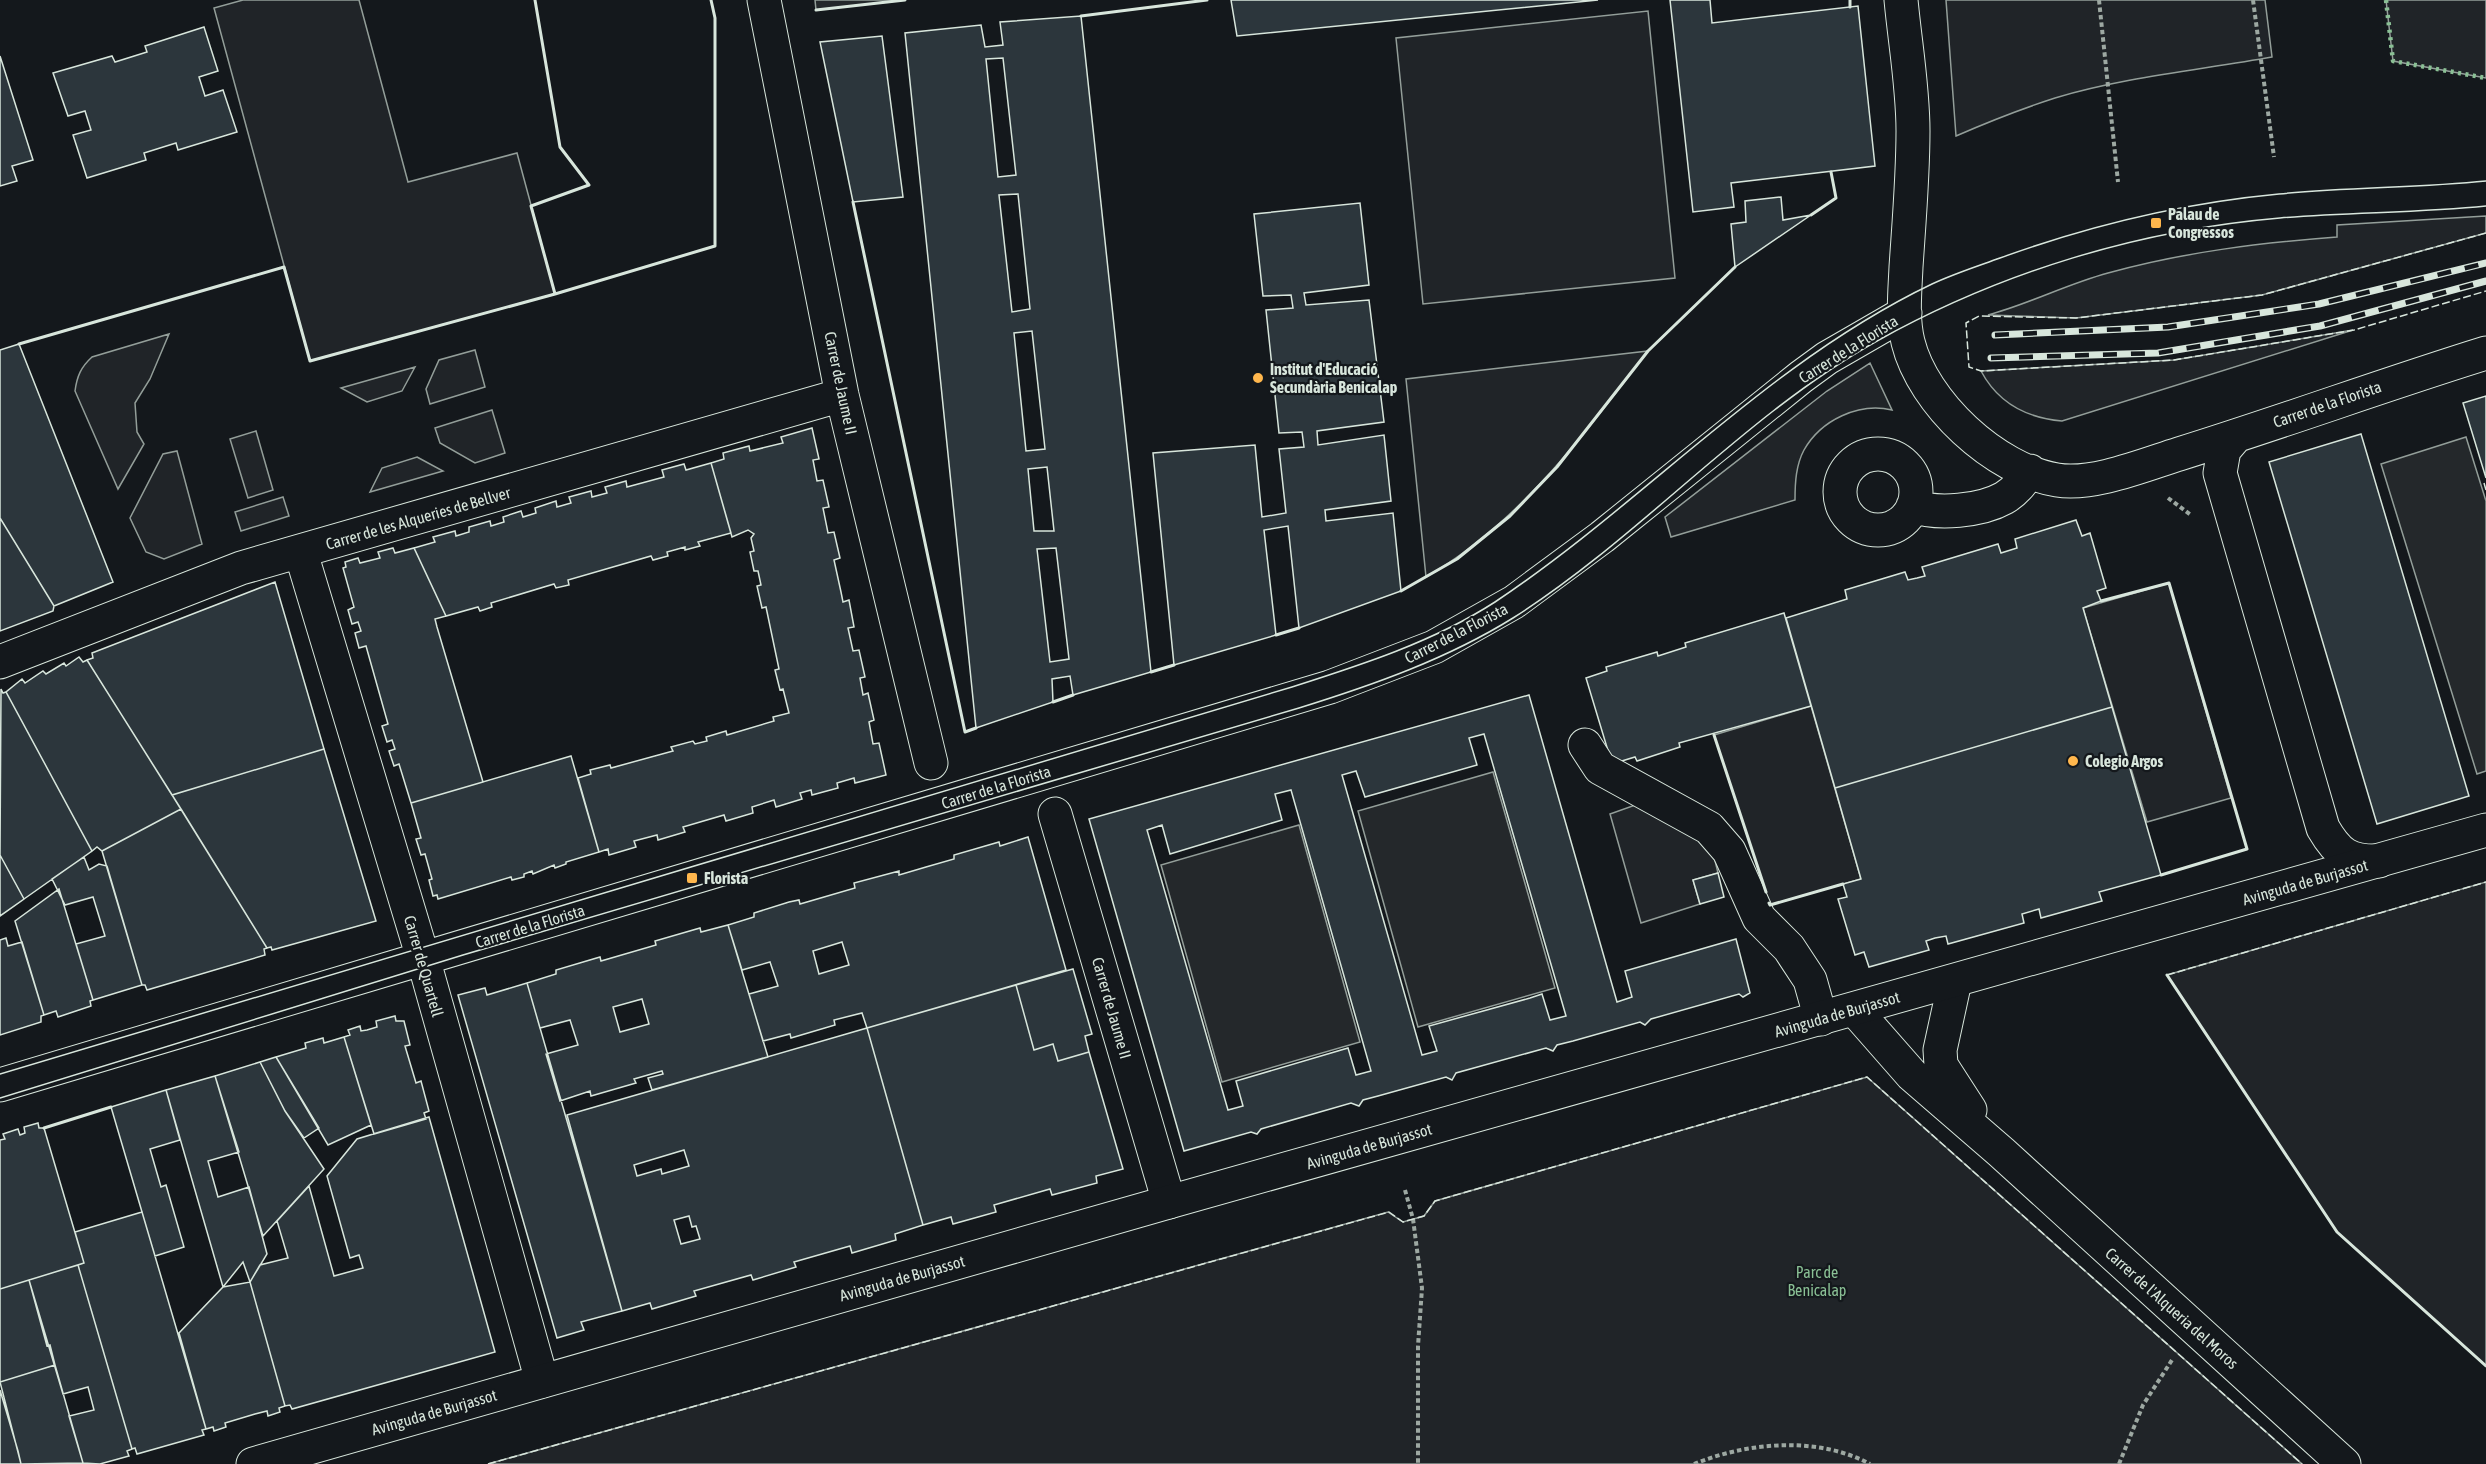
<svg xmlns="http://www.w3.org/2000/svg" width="2486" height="1464" viewBox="0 0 2486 1464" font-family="'Asap Condensed',sans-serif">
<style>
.green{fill:#202428;stroke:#939e99;stroke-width:1.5}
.parking{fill:#24282b;stroke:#939e99;stroke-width:1.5}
.building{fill:#2c363c;stroke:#d8e6dc;stroke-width:1.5;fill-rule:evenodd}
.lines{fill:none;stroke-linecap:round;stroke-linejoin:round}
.minor-casing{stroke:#d8e6dc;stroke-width:35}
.secondary-casing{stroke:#d8e6dc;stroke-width:35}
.path{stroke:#9da8a2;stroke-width:4;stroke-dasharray:4.5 3;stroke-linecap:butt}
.minor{stroke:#14181c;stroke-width:33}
.secondary{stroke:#14181c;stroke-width:33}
.tram{stroke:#d8e6dc;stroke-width:1.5}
.rail-casing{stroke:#d8e6dc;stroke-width:7}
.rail{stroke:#14181c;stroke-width:4.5;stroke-dasharray:14;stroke-linecap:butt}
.hedge{stroke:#8ac095;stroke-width:4.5;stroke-dasharray:3 4.5;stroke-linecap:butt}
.fence{stroke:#d8e6dc;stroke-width:1.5;stroke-dasharray:8 3;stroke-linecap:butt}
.wall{stroke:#d8e6dc;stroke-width:3}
.poi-dot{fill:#ffb74d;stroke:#14181c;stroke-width:2}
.labels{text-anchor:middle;stroke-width:4.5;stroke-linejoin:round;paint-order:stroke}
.poi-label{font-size:16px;font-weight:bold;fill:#d8e6dc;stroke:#14181c;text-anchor:start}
.street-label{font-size:16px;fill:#d8e6dc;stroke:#14181c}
.park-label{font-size:16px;fill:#8ac095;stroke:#14181c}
</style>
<rect width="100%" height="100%" fill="#14181c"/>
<path class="green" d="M243,0H359L408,182L517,153L555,294L310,361L214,8Z
M1946,0H2265L2272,57C2200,70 2125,77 2055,98C2021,109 1988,122 1956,136Z
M2386,0H2486V78L2393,61Z
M1648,11L1675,278L1423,304L1396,38Z
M2486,216V233L2262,295L2076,318L1988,315C2029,304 2067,284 2108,273C2184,252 2259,243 2337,237V225Z
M2353,330L2062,421C2027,418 1998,403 1981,371L2174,360Z
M169,334L150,379L135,403L137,432L144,444L118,489L75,391C77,376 81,367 92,357Z
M475,350L485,387L430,404L426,389L439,360Z
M1648,351C1583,435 1520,523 1426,577L1406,379Z
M1870,363L1892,410C1859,402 1821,420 1804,450C1796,465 1795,482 1795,500L1671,537L1665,517L1827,391Z
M415,367L402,391L367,402L341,388Z
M492,410L505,453L475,463L440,443L435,428Z
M256,431L273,490L248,498L230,439Z
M177,451L202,544L164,559L146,552L130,518L163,454Z
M417,457L443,471L370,492L382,468Z
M283,497L289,516L241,531L235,512Z
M2169,583L2231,798L2147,822L2083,608Z
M1811,706L1861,879L1770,905L1714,735Z
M1638,804L1711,844L1718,873L1693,880L1700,904L1641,923L1610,814Z
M2486,882V1366L2337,1232L2167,975Z
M1867,1077L2302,1464H488L1388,1212L1403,1222L1424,1216L1435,1201Z"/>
<path class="parking" d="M815,0H905L816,10Z
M2466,437L2486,501V771L2477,774L2381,464Z
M1493,772L1555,988L1418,1027L1358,811Z
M1299,825L1360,1042L1222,1082L1161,865Z"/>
<path class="building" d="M1231,0H1598L1237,36Z
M1670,0H1710L1712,23L1858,6L1875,166L1731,183L1734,207L1693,212Z
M1081,16L1151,672L1073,695L1070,676L1052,679L1053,702L976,728L905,33L981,25L985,47L1003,45L1000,22ZM1003,58L1016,175L998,177L986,59ZM1018,194L1030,309L1012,312L999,195ZM1032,331L1045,449L1026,451L1014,333ZM1047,467L1054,531H1034L1028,469ZM1056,548L1069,659L1050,662L1037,549Z
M204,27L218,71L199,77L205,96L223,90L237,132L178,150L176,143L144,153L146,160L87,178L73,135L91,130L85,111L68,116L53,73L112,56L115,62L147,52L145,46Z
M882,36L903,197L853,202L820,42Z
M0,56L33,160L12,166L17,181L0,186Z
M1781,197L1783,220L1811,215L1735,267L1731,224L1746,222L1745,201Z
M1360,203L1369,285L1304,293L1306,305L1369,300L1384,422L1317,431L1318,445L1384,435L1391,501L1325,510L1326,521L1393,513L1401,591L1299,628L1288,526L1264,530L1276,635L1174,665L1153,453L1255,445L1262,517L1286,513L1279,449L1304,447L1302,432L1279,433L1266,310L1293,308L1291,295L1263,296L1254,214Z
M19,344L113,582L54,606L0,518V350Z
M2486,396V478L2463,403Z
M812,428L819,459L813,460L817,481L823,480L829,507L823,508L828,533L834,532L840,558L834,560L841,592L843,602L849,600L854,627L848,628L853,651L859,650L865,677L860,678L863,695L868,693L874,720L869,722L873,744L879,743L886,775L855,783L854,778L837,783L838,788L812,795L811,790L800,793L802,799L776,807L774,800L752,807L753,813L726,821L724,815L683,827L685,832L658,840L657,835L634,841L636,847L609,855L608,849L599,852L578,778L591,774L590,770L610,765L611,768L673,751L671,747L693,741L695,744L707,741L706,737L726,731L727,735L774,721L773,717L789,713L783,689L780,690L775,670L779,669L766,607L762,608L757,586L761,585L758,571H754L750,552L754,551L751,538L754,534L748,530L732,537L711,463L724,459L723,453L749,446L750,451L783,443L781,437Z
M2361,434L2469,796L2377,824L2269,462Z
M711,463L731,533L698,542L700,546L685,550V547L667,552L668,556L653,560L651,556L568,580L569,585L556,588L554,584L491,603L492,607L480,611L478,607L446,616L414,548L435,542L433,537L455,531L456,536L469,532V527L490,521L491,526L504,522L503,517L521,511L523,517L536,513L535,508L556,501L557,507L571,503L569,497L591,491L592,497L607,493L605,487L626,481L627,487L664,477L662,470L684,464L686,470Z
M0,518L54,606L53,611L0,631Z
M2076,520L2082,536L2090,533L2106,588L2097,591L2101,601L2083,608L2112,707L1835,788L1786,618L1847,599L1845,590L1905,572L1908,580L1917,578L1925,576L1922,567L1998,544L2001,553L2017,548L2015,539Z
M393,548L395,553L414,548L446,616L435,619L437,627L483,782L411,803L399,764L394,766L389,751L395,749L392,740L387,742L382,726L388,724L366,646L359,648L355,633L361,631L358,622L352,624L348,610L354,607L343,568L346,567L345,562L358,558L360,563L380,558L378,552Z
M275,582L324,749L172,795L87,660L93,658L92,653Z
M1784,613L1811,706L1679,743L1680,747L1637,761L1635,757L1612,764L1586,678L1607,671L1606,667L1657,652L1658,656L1686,647L1685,643Z
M79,657L83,662L87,660L181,809L102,851L97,847L92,851L6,692L22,679L25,683L43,671L46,674L64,663L66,666Z
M1,689L3,693L6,692L92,851L24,899L0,855Z
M1529,695L1617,1002L1632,997L1625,971L1736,939L1750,993L1743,997L1739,994L1651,1019L1645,1025L1640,1022L1573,1041L1557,1045L1553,1051L1546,1048L1456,1073L1452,1080L1446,1077L1378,1096L1363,1100L1359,1106L1351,1103L1261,1129L1257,1134L1251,1132L1184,1151L1089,819ZM1484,734L1566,1016L1550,1020L1542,994L1530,998L1429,1026L1437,1051L1422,1055L1342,775L1356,771L1365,797L1477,765L1469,738ZM1291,790L1371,1071L1356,1075L1348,1048L1236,1081L1243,1106L1228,1110L1147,830L1162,825L1170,854L1282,820L1275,794Z
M2112,707L2161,875L2099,892L2102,901L2041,918L2039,909L2022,914L2024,923L1948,944L1946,936L1935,938L1926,941L1929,950L1869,967L1864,952L1855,955L1838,899L1847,897L1843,884L1861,879L1835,788Z
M324,749L376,921L272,950L271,947L267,948L172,795Z
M571,756L599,852L566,862V864L555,868L554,865L533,874L532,871L524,874V877L512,880L511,877L438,899L437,895L433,896L429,880L432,879L425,854L421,855L416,839L421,838L411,803Z
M181,809L267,948L264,949L265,955L147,990L145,985H142L102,851Z
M1028,837L1066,970L867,1028L862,1013L834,1020L835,1025L791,1038L790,1034L763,1041L749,994L778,986L770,962L742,970L728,925L754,917V913L789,902L799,900L800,904L855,888L854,883L899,871V875L926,867L954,859V855L999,842L1000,846ZM842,942L849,965L819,974L813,951Z
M0,855L24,899L0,916Z
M84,857L89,870L99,864L107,866L142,985L93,1000L76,944L105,936L93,897L65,905L52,879Z
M1718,873L1724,897L1700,904L1693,880Z
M59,889L93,1000L90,1001L91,1006L58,1017L56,1011L44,1015L15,921Z
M728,925L768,1057L652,1090L648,1078L663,1074L662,1071L634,1079L636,1083L591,1096L590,1091L560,1101L546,1054L578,1045L570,1020L540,1028L527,983L556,974V970L600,957L601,961L656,945L655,941L700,928L701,932ZM642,999L649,1024L620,1032L613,1007Z
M6,938L8,946L22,942L44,1015L41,1016V1022L0,1035V940Z
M1073,969L1092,1034L1085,1036L1089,1052L1058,1061L1053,1044L1034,1050L1016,985Z
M527,983L622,1311L581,1322L584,1330L557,1338L458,995L485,988L487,995Z
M1016,985L1034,1050L1053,1044L1058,1061L1089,1052L1123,1169L1096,1176L1097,1183L1052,1195L1050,1189L994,1205L996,1212L953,1224L951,1217L923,1225L867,1028Z
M395,1016L396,1021H404L410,1045L405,1046L416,1083L421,1081L429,1111L424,1113L426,1119L374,1134L344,1037L350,1035L348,1030L360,1026L361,1031L367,1030L377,1027L376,1021Z
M867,1028L923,1225L895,1234L896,1240L852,1253L850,1246L794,1262L796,1267L753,1280L751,1275L694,1291L696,1296L652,1309L650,1303L622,1311L567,1115ZM684,1150L689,1166L662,1174L661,1169L637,1176L634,1165ZM689,1216L692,1227L696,1226L700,1239L681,1244L674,1220Z
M344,1037L371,1125L328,1145L276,1057L306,1048L305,1043L323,1038L324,1043Z
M276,1057L319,1128L304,1138L285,1111L260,1062Z
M260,1062L285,1111L324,1169L263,1236L215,1076Z
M215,1076L239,1152L208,1161L218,1197L249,1187L267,1254L250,1282L243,1262L223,1287L166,1090Z
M166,1090L180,1140L150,1149L161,1187L166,1185L184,1247L155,1256L111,1107Z
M429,1117L495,1352L292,1409L290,1405L285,1406L250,1282L260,1265L288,1258L277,1221L309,1186L334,1276L363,1268L359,1255L350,1258L327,1176L357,1139Z
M38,1123L39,1128H44L84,1263L0,1289V1140L5,1139L3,1134L18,1129L20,1135L25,1133L24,1127Z
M142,1212L206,1429L202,1430L204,1435L137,1454L135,1448L132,1449L78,1265L84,1263L75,1232Z
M78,1265L132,1449L127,1451L129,1456L100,1464L83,1463L69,1416L94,1410L88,1387L63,1394L29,1280Z
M29,1280L47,1346L50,1345L55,1365L0,1382V1289Z
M250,1282L285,1406L279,1408L280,1412L268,1416L267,1411L255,1414L225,1423L226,1427L214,1431L213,1427L206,1429L179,1333L223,1287Z
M55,1365L83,1463L21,1464L0,1382Z
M0,1390L18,1451L21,1464H0Z"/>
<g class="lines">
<defs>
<path id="minor" d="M764,0L842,395L931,763
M1901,0C1905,43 1913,87 1913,131C1913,176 1909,222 1906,267C1905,291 1902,318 1908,342C1923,403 1995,470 2057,480C2093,486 2144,465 2179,454C2282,422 2383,385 2486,353
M2236,436L2224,450L2220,473L2323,828C2338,854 2349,862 2379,861
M1840 492a38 38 0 1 1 76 0a38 38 0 1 1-76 0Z
M1913,506C1937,515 1981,511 2004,498C2016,491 2022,482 2030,471
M301,553L423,958L542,1381
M0,662L241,568L842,395
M1585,745L1600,768L1709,828L1729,851L1759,918L1789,948L1810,980L1821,1019
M1055,814L1169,1202
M1955,981L1940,1050L1941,1065L1970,1110
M1855,1010L1912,1075L2001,1152L2344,1464
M0,1085L1330,687L1434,647L1514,602L1602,537L1801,377L1827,358L1905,313"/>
<path id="secondary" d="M253,1464L1169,1202L2486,830"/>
</defs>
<use href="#minor" class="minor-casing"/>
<use href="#secondary" class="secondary-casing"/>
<path class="path" d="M2099,0L2118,182
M2253,0L2274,157
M2168,498L2191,515
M1405,1190L1413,1219L1422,1288L1418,1346V1464
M1694,1464C1748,1442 1818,1436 1870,1464
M2119,1464L2143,1405L2172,1360"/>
<use href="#minor" class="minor"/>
<use href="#secondary" class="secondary"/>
<path class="tram" d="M0,1074L1292,687C1361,665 1433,642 1495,602C1645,502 1767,363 1932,284C1953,274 1978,266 2000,258C2091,225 2183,203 2279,194C2348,187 2417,188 2486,181
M0,1098L463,955L1299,708C1373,685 1447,659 1513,618C1641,537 1743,416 1877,341C2001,272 2139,230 2280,218C2349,212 2418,213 2486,206"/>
<defs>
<path id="rail" d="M1995,335L2168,327L2319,304L2486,263
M1991,358L2158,353L2320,326L2486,281"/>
</defs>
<use href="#rail" class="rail-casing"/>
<use href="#rail" class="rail"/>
<path class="hedge" d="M2386,0L2393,61L2486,78"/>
<path class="fence" d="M2486,233L2262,295L2076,318L1979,316L1966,323L1969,367L1981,371L2174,360L2354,330L2486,291
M2484,483L2486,490
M2167,975L2486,882
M488,1464L1389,1212L1403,1222L1424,1216L1435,1201L1867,1077L2302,1464"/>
<path class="wall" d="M1850,0V7
M816,10L905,0
M1081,16L1207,0
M853,202L965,732L976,728
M1811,215L1836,198L1831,172
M555,294L715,246V18L711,0
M19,344L284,267L310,361L555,294L531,206L589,185L560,147L535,0
M1401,591L1457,559L1510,516L1557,467L1648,351L1735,267
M2101,601L2169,583L2247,849L2161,875
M1276,635L1299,628
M1151,672L1174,665
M1053,702L1073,695
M1714,735L1766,892
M1769,903L1770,905L1843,884
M2167,975L2337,1232L2486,1366
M44,1128L111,1107"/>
</g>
<g class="poi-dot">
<rect x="2150" y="217" width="12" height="12" rx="3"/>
<circle cx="1258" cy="378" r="6"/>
<circle cx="2073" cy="761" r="6"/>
<rect x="686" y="872" width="12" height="12" rx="3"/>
</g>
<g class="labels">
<g class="poi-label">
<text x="2168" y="220">Palau de<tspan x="2168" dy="18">Congressos</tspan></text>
<text x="1270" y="375">Institut d'Educació<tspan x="1270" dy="18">Secundària Benicalap</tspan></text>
<text x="2085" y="767">Colegio Argos</text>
<text x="704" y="884">Florista</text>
</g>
<g class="street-label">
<text transform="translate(1848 349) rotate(-32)" y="6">Carrer de la Florista</text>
<text transform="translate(841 383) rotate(78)" y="6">Carrer de Jaume II</text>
<text transform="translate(2327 404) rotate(-19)" y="6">Carrer de la Florista</text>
<text transform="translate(418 518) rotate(-16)" y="6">Carrer de les Alqueries de Bellver</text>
<text transform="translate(1456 633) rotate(-27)" y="6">Carrer de la Florista</text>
<text transform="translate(996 787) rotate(-17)" y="6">Carrer de la Florista</text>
<text transform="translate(2305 882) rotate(-16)" y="6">Avinguda de Burjassot</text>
<text transform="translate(530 926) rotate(-17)" y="6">Carrer de la Florista</text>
<text transform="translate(424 966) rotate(74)" y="6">Carrer de Quartell</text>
<text transform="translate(1112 1008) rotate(74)" y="6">Carrer de Jaume II</text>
<text transform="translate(1837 1014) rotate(-16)" y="6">Avinguda de Burjassot</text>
<text transform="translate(1369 1146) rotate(-16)" y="6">Avinguda de Burjassot</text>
<text transform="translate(902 1278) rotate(-16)" y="6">Avinguda de Burjassot</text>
<text transform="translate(2172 1308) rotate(42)" y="6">Carrer de l'Alqueria del Moros</text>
<text transform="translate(434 1412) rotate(-16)" y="6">Avinguda de Burjassot</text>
</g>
<g class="park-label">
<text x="1817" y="1278">Parc de<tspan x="1817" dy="18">Benicalap</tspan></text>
</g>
</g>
</svg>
